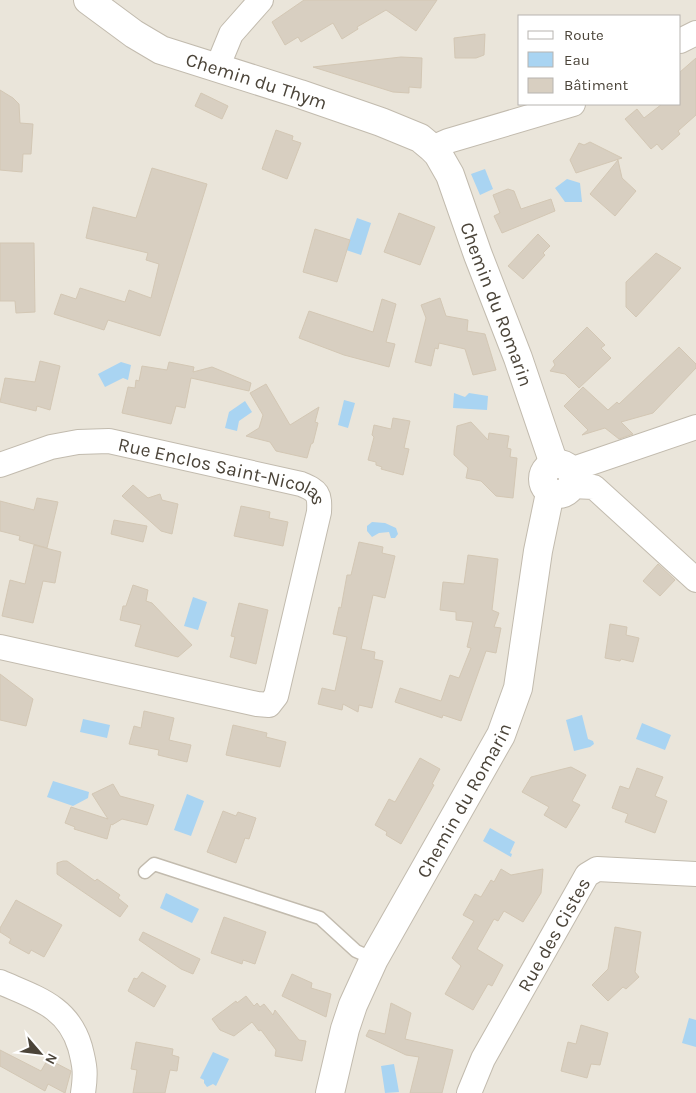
<svg xmlns="http://www.w3.org/2000/svg" width="696" height="1093" viewBox="0 0 696 1093" font-family="Karla,sans-serif">
<style>
.residential{fill:#eae5da;fill-rule:evenodd}
.water{fill:#a9d4f2}
.building{fill:#d8cfc1;stroke:#d3c7b4}
.lines{fill:none;stroke-linecap:round;stroke-linejoin:round}
.service-casing{stroke:#c2bbae;stroke-width:15}
.minor-casing{stroke:#c2bbae;stroke-width:26}
.tertiary-casing{stroke:#c2bbae;stroke-width:30}
.service{stroke:#fff;stroke-width:12}
.minor{stroke:#fff;stroke-width:24}
.tertiary{stroke:#fff;stroke-width:28}
.labels{text-anchor:middle;stroke-width:4.5;stroke-linejoin:round;paint-order:stroke}
.street-label{font-size:19px;fill:#4b4439;stroke:#fff}
</style>
<rect width="100%" height="100%" fill="#f6f3ec"/>
<path class="residential" d="M0,0H696V1093H0ZM520,16H680V104H520Z"/>
<path class="water" d="M485,169L493,189L480,195L471,174Z
M567,179L580,183L582,202H565L555,188Z
M357,218L371,223L361,255L346,250Z
M121,362L131,365L128,380L123,378L105,387L98,374Z
M454,393L465,397L469,393L488,396L487,410L453,408Z
M344,400L355,403L348,428L338,425Z
M245,401L252,412L239,421L237,431L225,428L229,412Z
M372,522L385,523L396,528L398,534L395,538H391L389,532L379,533L372,537L367,531V526Z
M193,597L207,602L198,630L184,626Z
M582,715L588,739L593,741L594,744L590,747L574,751L566,720Z
M83,719L110,725L107,738L80,732Z
M642,723L671,735L665,750L636,739Z
M53,781L89,792L88,798L73,806L47,797Z
M187,794L204,801L191,836L174,830Z
M490,828L515,842L510,853L512,854L511,857L483,841Z
M166,893L199,909L192,923L160,908Z
M689,1018L696,1020V1047L682,1043Z
M213,1052L229,1059L216,1086L213,1084L207,1087L204,1083V1080L200,1078Z
M394,1064L399,1092L385,1093L381,1066Z"/>
<path class="building" d="M304,0H437L416,31L386,10L357,27L358,29L342,39L333,23L301,42L298,37L285,45L272,22Z
M485,34L484,55L476,58H455L454,38Z
M401,57L422,58L421,88L409,87V93L393,92L313,67Z
M696,58V115L678,131L680,134L662,150L657,144L651,149L625,119L637,109L644,118L662,104H680V72Z
M0,90L13,98L19,104L20,123L33,124L31,154H23L22,172L0,170Z
M201,93L228,106L222,119L195,106Z
M276,130L293,136L292,140L301,143L287,179L262,169Z
M590,142L622,158L576,173L570,160L579,143L584,145Z
M618,160L622,178L636,191L615,216L590,194Z
M152,168L207,184L160,336L108,320L104,330L54,314L61,294L76,299L80,288L125,302L129,290L151,298L159,264L146,260L148,253L86,238L93,207L136,218Z
M508,189L514,191L521,209L551,199L555,211L502,233L494,216L500,213L493,195Z
M399,213L435,227L420,265L384,252Z
M315,229L350,240L337,282L303,272Z
M538,234L550,246L543,253L545,255L523,279L508,266Z
M0,243H34L35,312L16,313L15,301H0Z
M656,253L681,268L636,317L626,307V282Z
M440,298L446,316L468,320L467,331L485,334L496,370L473,375L465,349L439,343L438,349L435,348L431,366L415,362L426,318L421,305Z
M382,299L396,304L386,342L395,344L389,367L344,355L299,338L309,311L373,332Z
M587,327L605,345L601,348L611,358L579,388L565,374L550,371L555,365L553,361Z
M679,347L696,364V368L653,413L621,422L633,434L619,439L605,428L582,435L588,430L564,406L583,387L608,410L617,402L619,404Z
M40,361L60,366L50,410L37,406L36,411L0,402L5,378L35,382Z
M169,362L194,367L193,372L212,367L251,383L249,391L191,378L185,408L176,406L171,424L122,413L128,387L135,388L136,380L139,381L142,366L167,370Z
M266,384L290,425L319,407L315,422L318,423L313,443L311,444L307,458L276,451L270,442L246,436L259,428L263,415L250,393Z
M393,418L410,421L404,448L409,449L403,475L381,469L382,467L376,465V462L368,460L374,437L372,435L374,425L391,429Z
M471,422L488,440L489,433L509,436L507,448L511,449L510,457L517,458L513,498L496,496L481,481L466,478L468,468L454,455V451L457,426Z
M133,485L148,498L160,494L162,500L178,504L172,534L161,531L122,496Z
M37,498L58,502L47,548L19,540L20,536L0,531V501L34,510Z
M241,506L270,512L269,518L288,522L283,546L234,536Z
M114,520L147,526L143,542L111,534Z
M359,542L383,547L382,553L395,556L385,598L373,595L361,649L375,652L374,659L383,661L372,708L359,705L358,712L343,704L342,710L318,704L322,688L335,691L347,637L333,634L339,607L341,608L347,575H351Z
M34,545L61,552L55,583L43,581L33,623L2,616L10,580L25,584Z
M468,555L498,559L492,610L499,613L494,627L501,628L496,653L486,651L461,721L443,715L442,718L395,702L400,688L441,701L450,675L459,678L471,648L467,647L473,622L456,620V612L440,610L443,582L464,584Z
M658,564L675,580L660,596L643,581Z
M133,585L148,590L146,601L152,603L192,645L178,657L135,646L141,625L120,620L123,606H126Z
M239,603L268,610L256,664L230,657L235,637L231,636Z
M610,624L627,627L626,635L639,638L633,662L621,659L620,661L605,658Z
M0,674L33,699L26,726L0,720Z
M144,711L174,718L169,740L191,745L187,762L158,755L159,750L129,744L134,726L141,728Z
M233,725L267,733L266,737L286,742L280,767L226,755Z
M420,758L440,769L432,784L434,785L401,844L386,835L387,832L375,825L389,799L395,802Z
M571,767L586,775L572,801L580,805L566,828L544,815L549,807L522,792L531,777Z
M637,768L663,777L655,796L667,801L655,833L625,822L628,814L612,808L620,786L629,789Z
M113,784L120,796L154,805L147,825L122,819L112,825L111,824L107,839L74,829L75,827L65,823L71,807L108,819L92,794Z
M223,811L236,816L238,812L256,818L249,839L245,838L236,863L207,852Z
M63,861H67L95,881L97,879L120,895L118,898L128,906L120,917L57,874V863Z
M501,869L511,875L543,869L541,893L523,922L504,911L498,921L494,919L477,949L503,965L492,986L488,984L473,1010L445,994L461,966L452,958L474,921L463,915L475,894L481,897L491,880L494,882Z
M16,900L62,925L44,957L31,950L29,954L9,943L11,939L0,932V928Z
M224,917L266,932L255,964L243,960L242,964L211,953Z
M615,927L641,932L635,972L639,977L626,989L623,987L608,1001L592,985L608,969Z
M143,932L200,959L193,974L181,969L139,940Z
M142,972L166,986L154,1007L128,991L134,978L137,979Z
M292,974L312,983L311,988L331,994L326,1017L282,996Z
M246,996L254,1006L257,1003L260,1007L264,1004L273,1015L275,1010L299,1040L306,1041L302,1061L275,1056L276,1050L261,1030L259,1031L252,1022L234,1036L220,1030L212,1019L236,1001L237,1003Z
M391,1003L411,1013L405,1039L453,1050L442,1093H410L419,1057L406,1055L366,1036L369,1030L385,1034Z
M581,1025L608,1033L600,1065L591,1064L587,1078L561,1071L568,1042L576,1044Z
M136,1042L173,1049L172,1055L179,1057L177,1071L170,1070L165,1093H133L137,1070L131,1069Z
M0,1050L41,1071L48,1059L71,1071L65,1093L48,1084L45,1091L0,1066Z"/>
<g class="lines">
<defs>
<path id="service" d="M145,872L154,864L320,918L356,951L374,959"/>
<g id="minor">
<path d="M680,41L696,33"/>
<path d="M217,68L231,34L261,0"/>
<path d="M432,148L448,141L573,104"/>
<path id="s1" d="M0,465L51,447L78,442L109,441L301,484C318,491 320,494 319,512L276,696L269,705L257,704L0,647"/>
<path d="M570,470L696,427"/>
<path d="M572,486L594,487L696,580"/>
<path d="M0,982C36,998 68,1006 80,1047C85,1066 86,1073 83,1093"/>
<path id="s2" d="M469,1093L483,1059L587,875L597,869L696,874"/>
</g>
<g id="tertiary">
<path id="s3" d="M88,0L134,34L161,50L300,94L381,122L420,138L432,148L438,154L450,175L478,255L518,358L554,464"/>
<circle cx="558" cy="479" r="15"/>
<path id="s4" d="M330,1093L345,1029L353,1005L374,959L501,735L518,688L538,551L550,493"/>
</g>
</defs>
<use href="#service" class="service-casing"/>
<use href="#minor" class="minor-casing"/>
<use href="#tertiary" class="tertiary-casing"/>
<use href="#service" class="service"/>
<use href="#minor" class="minor"/>
<use href="#tertiary" class="tertiary"/>
</g>
<g class="labels">
<g class="street-label">
<text dy="7" stroke="none"><textPath href="#s3" startOffset="189">Chemin du Thym</textPath></text>
<text dy="7" stroke="none"><textPath href="#s3" startOffset="548">Chemin du Romarin</textPath></text>
<text dy="7" stroke="none"><textPath href="#s1" startOffset="231">Rue Enclos Saint-Nicolas</textPath></text>
<text dy="7" stroke="none"><textPath href="#s4" startOffset="324">Chemin du Romarin</textPath></text>
<text dy="7" stroke="none"><textPath href="#s2" startOffset="180">Rue des Cistes</textPath></text>
</g>
</g>
<rect x="518" y="15" width="162" height="90" fill="#ffffff" stroke="#b7b4b0"/>
<rect x="528" y="31" width="25" height="8" fill="#ffffff" stroke="#b7b4b0"/>
<text x="564" y="40" font-size="15" fill="#4b4439">Route</text>
<rect x="528" y="52" width="25" height="15" fill="#a9d4f2" stroke="#b7b4b0"/>
<text x="564" y="65" font-size="15" fill="#4b4439">Eau</text>
<rect x="528" y="78" width="25" height="15" fill="#d8cfc1" stroke="#b7b4b0"/>
<text x="564" y="90" font-size="15" fill="#4b4439">Bâtiment</text>
<g transform="translate(40 1053) rotate(118)" stroke="#ffffff" stroke-width="4" paint-order="stroke">
<path d="M0-4L9 19L0 12L-9 19Z" fill="#4b4439"/>
<text y="-8" font-size="14" font-weight="bold" text-anchor="middle" fill="#4b4439">N</text>
</g>
</svg>
